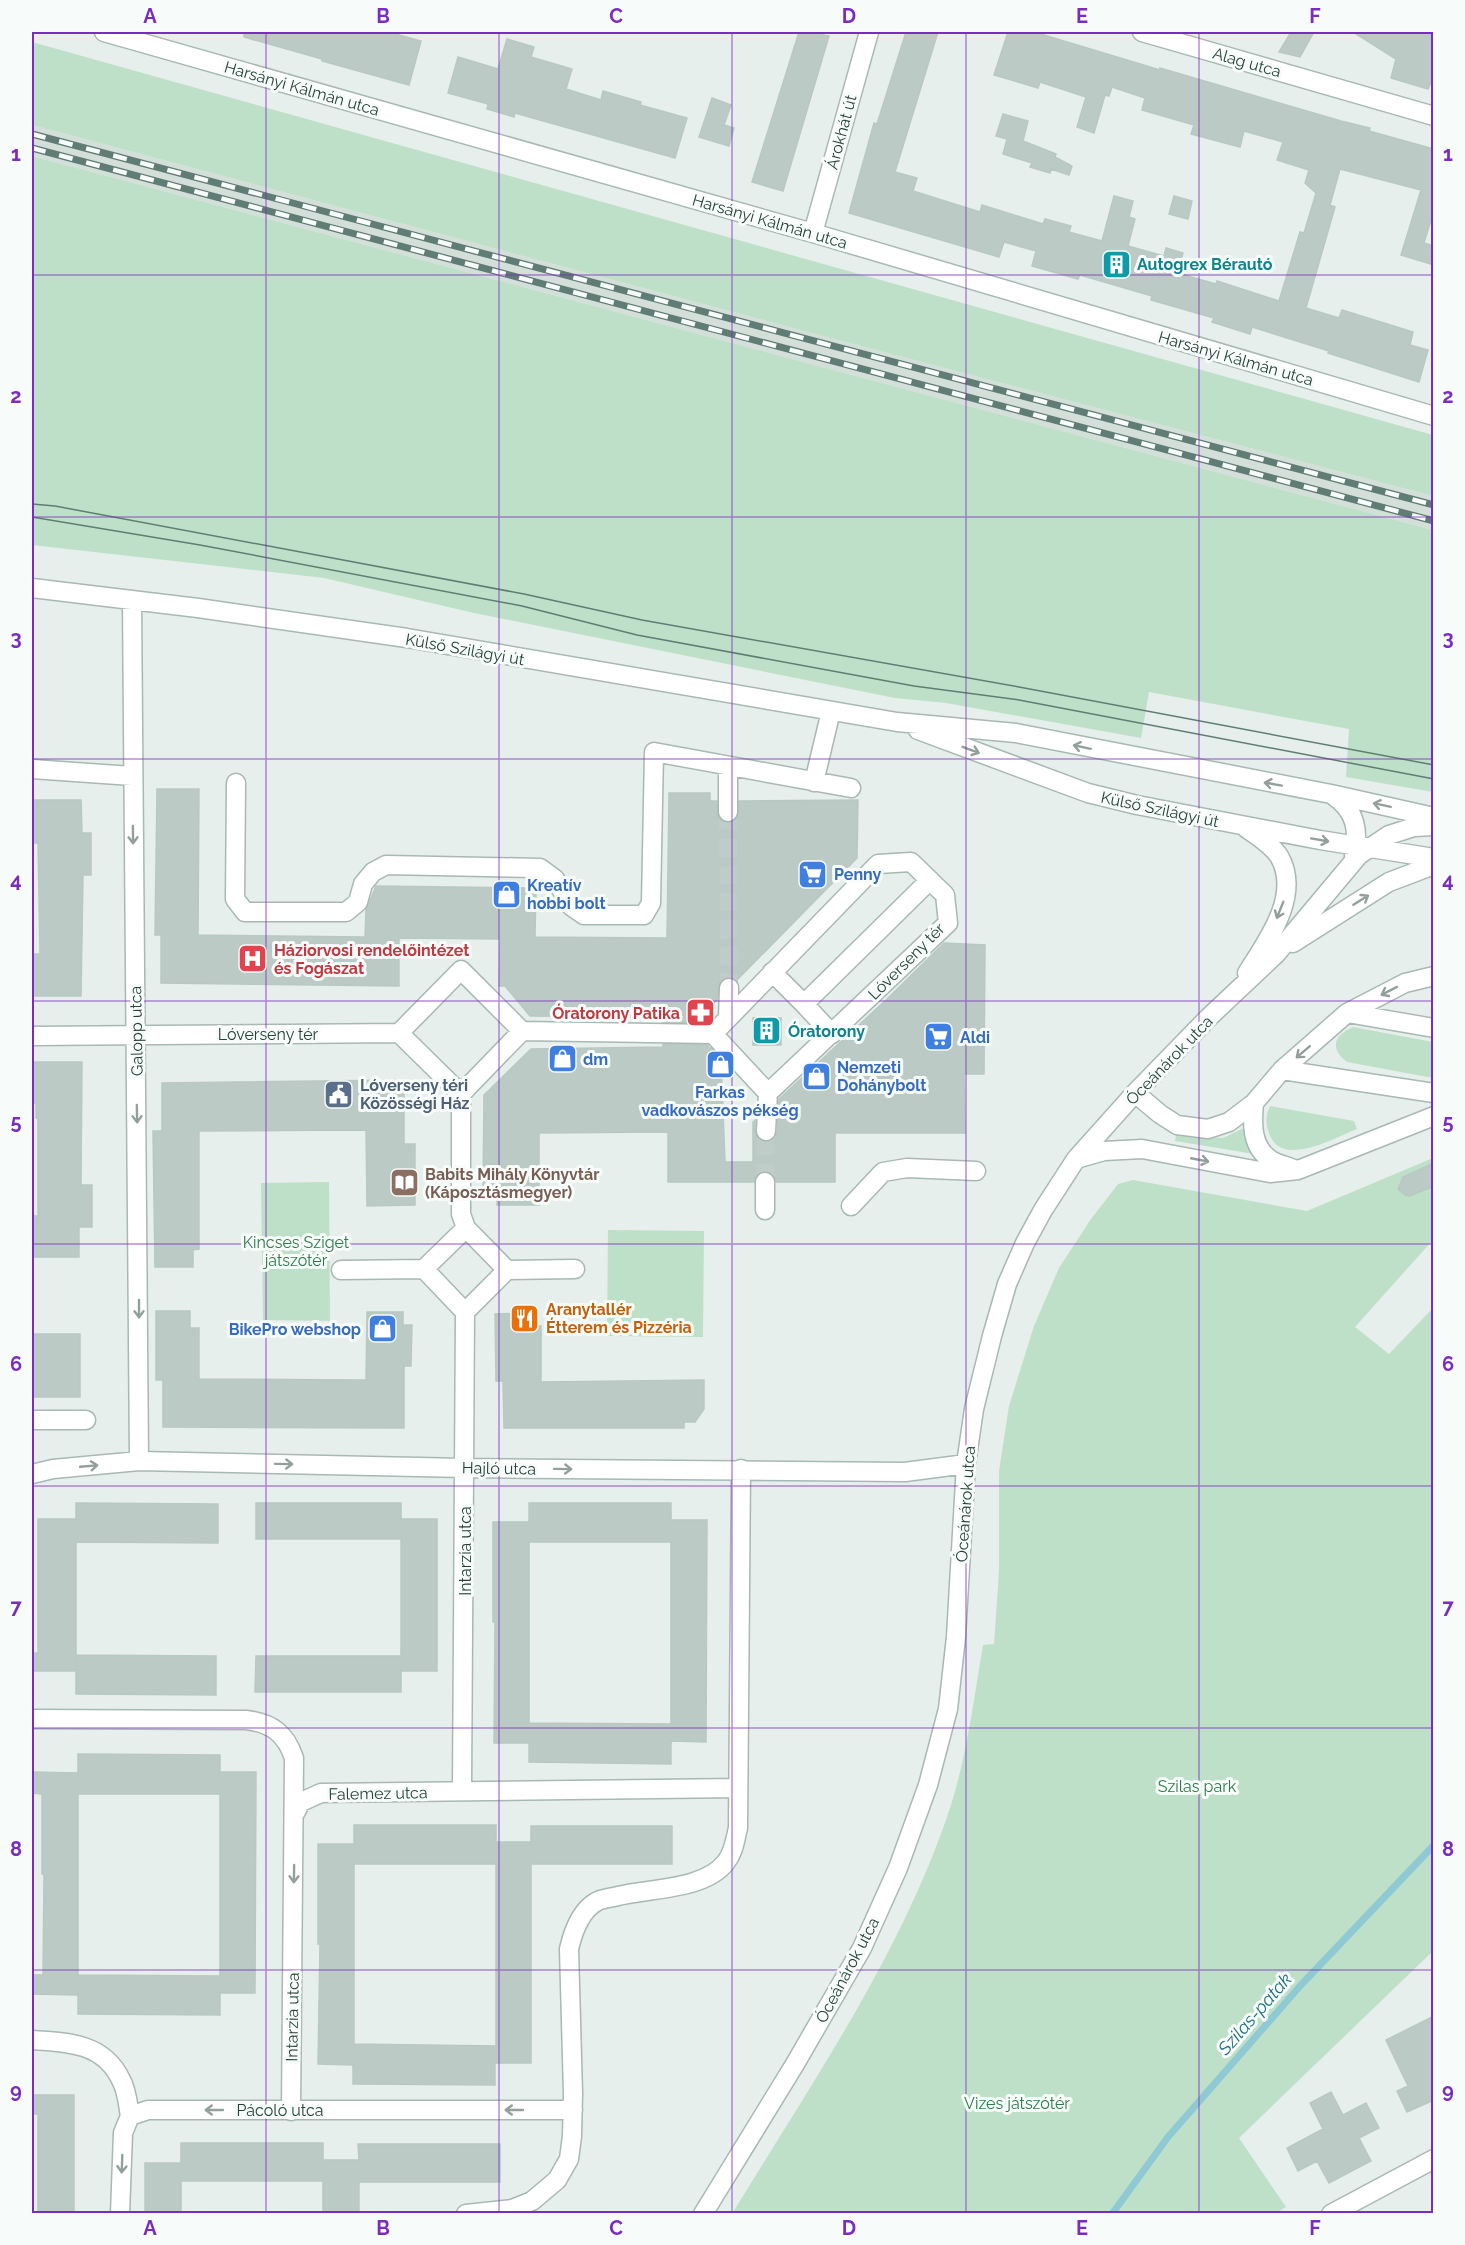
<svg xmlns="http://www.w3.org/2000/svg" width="1465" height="2245" viewBox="0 0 1465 2245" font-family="Raleway,sans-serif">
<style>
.built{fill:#d4dfda}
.green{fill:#bfe0c8}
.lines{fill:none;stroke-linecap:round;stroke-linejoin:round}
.stream{stroke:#8ec9d4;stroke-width:7}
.building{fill:#bbcac4;stroke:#b8c9c2;stroke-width:1.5;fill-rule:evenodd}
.minor-tunnel{stroke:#bfccc8;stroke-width:18;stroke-dasharray:18 9;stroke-linecap:butt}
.minor-casing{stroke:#a8b8b2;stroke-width:21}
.minor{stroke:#fff;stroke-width:18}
.tram{stroke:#5f7d75;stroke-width:1.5}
.rail-casing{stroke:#5f7d75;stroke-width:7}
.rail{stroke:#f7fbf9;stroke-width:4.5;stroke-dasharray:14;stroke-linecap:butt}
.oneway{stroke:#92a09c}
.grid{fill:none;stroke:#7b2cbf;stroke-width:1.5;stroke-opacity:0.55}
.labels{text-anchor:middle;stroke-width:6;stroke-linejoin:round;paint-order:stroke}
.street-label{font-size:16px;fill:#24423a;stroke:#f7fbf9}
.culture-label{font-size:16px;font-weight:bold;fill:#0d838f;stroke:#f7fbf9;text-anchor:start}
.shop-label{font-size:16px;font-weight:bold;fill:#366cbe;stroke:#f7fbf9;text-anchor:start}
.health-label{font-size:16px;font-weight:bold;fill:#be3a42;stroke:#f7fbf9;text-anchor:start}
.service-label{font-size:16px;font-weight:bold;fill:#4e5e75;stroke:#f7fbf9;text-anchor:start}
.education-label{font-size:16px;font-weight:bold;fill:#785e54;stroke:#f7fbf9;text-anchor:start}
.park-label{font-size:16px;fill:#2d7a4b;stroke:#f7fbf9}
.food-label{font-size:16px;font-weight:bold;fill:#c56008;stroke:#f7fbf9;text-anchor:start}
.water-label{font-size:18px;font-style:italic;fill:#1c6f80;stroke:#f7fbf9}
.neatline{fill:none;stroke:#7b2cbf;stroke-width:2}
.grid-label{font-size:20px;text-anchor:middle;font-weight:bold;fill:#7b2cbf}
</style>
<rect width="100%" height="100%" fill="#e6efeb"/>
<path class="built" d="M32,125L819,335L1433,496V530L32,156Z"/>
<path class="green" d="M32,42L1433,435V496L819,335L32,125Z
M32,156L1433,530V792L1346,777L1349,729L1149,692L1141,738L946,703L895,698L474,613L324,578L32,545Z
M1353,1027L1433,1042V1078L1347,1062C1329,1049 1334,1035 1353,1027Z
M1270,1106L1354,1121L1357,1129C1334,1138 1281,1169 1269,1133C1265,1123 1266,1115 1270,1106Z
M1244,1128L1254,1154L1175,1141L1176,1135L1223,1138Z
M1433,1158V1240L1355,1327L1389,1354L1433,1308V1951L1239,2138L1286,2207L1274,2214H732C812,2082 903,1952 951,1805C967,1754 974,1698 983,1645L994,1644L999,1571V1471L1009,1406L1034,1326L1059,1268L1091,1219L1118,1184L1133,1180L1307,1211Z
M329,1182L330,1321L263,1320L261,1183Z
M608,1230L704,1231L703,1337L607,1336Z"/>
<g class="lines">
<path class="stream" d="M1112,2214L1168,2137L1300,1986L1434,1845"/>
</g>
<path class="building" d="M244,32H388L421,41L409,85L322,61V59L244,37Z
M799,32H824L823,35L829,36L783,191L752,182Z
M906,32H938L895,172L917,178L913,191L980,212L982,205L1043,224L1045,219L1071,226L1069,232L1102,241L1114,196L1133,201L1129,217L1135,219L1128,246L1164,256L1166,248L1183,253L1177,273L1216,284L1217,281L1279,301L1300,232L1304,233L1316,193L1305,183L1309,170L1277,160L1283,142L1244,131L1240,147L1191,134L1194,125L1142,110L1145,98L1112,87L1109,96L1105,95L1094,133L1077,127L1086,97L1040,82L1038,88L994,75L1008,32H1034L1160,70V68L1341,121L1370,128L1369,131L1434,149V210L1424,243L1434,246V265L1401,255L1421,190L1340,169L1330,205L1335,207L1306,308L1339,318L1342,310L1413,332L1410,345L1428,350L1419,382L1328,353L1329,351L1252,327L1250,334L1212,322L1214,318L1151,300L1152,296L1080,275L1078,279L1032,266L1036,251L1004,242L999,257L849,213L874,123L877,124Z
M1291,32H1314L1300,57L1279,52Z
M1353,32H1434V75L1428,89L1391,78L1396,59Z
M507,39L534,47L531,57L572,69L566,89L601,100L603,91L641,102L640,105L687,118L675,158L515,113L514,117L487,109L488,104L448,93L458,57L498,69Z
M712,98L731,105L724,125L734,128L729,146L699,137Z
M1003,114L1028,121L1023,141L1056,154L1055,157L1072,166L1069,175L1051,169L1050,173L1030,167L1032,163L1003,154L1007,139L996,136Z
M1174,196L1192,201L1188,219L1169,214Z
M157,789H199L198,935L365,937L366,910L376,886L536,888L535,937L667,938L669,793H710V801H717L718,817L727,823L733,822L738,817L739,801L858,800L857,858L737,980L729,977L720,982L717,1000L699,1018H711L708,1023L663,1022V1017L530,1016L505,986H499L500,939L399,938V986L161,983V935H155Z
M32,800H81L82,833H91V875H83L81,996H32V954H40L38,843H32Z
M944,943L985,945L984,1074H964L965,1133H835V1182H776L771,1173L764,1171L756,1176L754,1182H668V1132L539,1133V1205H497V1193L483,1192L484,1095L531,1049L663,1047V1044L708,1045V1048H711L721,1059L725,1162H753V1122L755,1120V1131L759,1140L766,1142L775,1138L777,1132L779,1099L887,999Z
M753,1018H781V1045H753Z
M32,1062H82L81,1185H92V1227H79V1257H32V1216H38V1118H36V1103H32Z
M404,1080V1144H415V1205L367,1206L366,1130L199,1131V1249L193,1250V1267H155L153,1131H162V1083Z
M1434,1163V1186L1410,1196L1405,1195L1398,1189L1403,1177Z
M156,1311H190V1328H199V1379L366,1380L367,1312H403V1325H412L411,1366H404V1428L163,1427V1380H156Z
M533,1313V1326H541V1382L704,1380V1409L695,1422H684V1428H504L503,1381H496L495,1314Z
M32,1334H80V1397H32Z
M76,1503L218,1504V1543L76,1542V1671H32V1653H38V1519H76Z
M256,1503H401V1519H437V1671H401V1692H255L256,1656H401V1539H256Z
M529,1503H671V1520H707L706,1742L671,1741V1764L529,1762V1743H494L495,1622H493V1522H529ZM529,1542H671V1724L529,1723Z
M76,1655L216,1656V1695L76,1694Z
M78,1754L220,1755V1772H256L255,1993H220V2015L78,2014V1995L32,1994V1975H43L44,1874H42V1794L32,1793V1772L78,1773ZM78,1794H220V1976L78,1975Z
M354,1825H496V1842H531V1826H672V1864H531V2063H495V2085L353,2084V2065L318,2064L320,1944H318V1844H354ZM354,1864H496V2046L354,2044Z
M1434,2016V2100L1407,2112L1397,2091L1408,2086L1386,2040Z
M1331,2092L1343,2115L1366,2103L1379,2128L1359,2138L1371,2161L1329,2183L1317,2161L1298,2171L1287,2148L1323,2129L1310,2103Z
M32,2095H74V2214H38V2114H32Z
M181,2143H323V2160H359L358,2144H500V2182H359V2214H323V2181H181V2214H145V2163H181Z"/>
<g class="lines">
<path class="minor-tunnel" d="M728,812L729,988
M765,1182L766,1131"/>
<defs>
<path id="minor" d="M104,32L813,233L1434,416
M1142,32L1434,116
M813,233L869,32
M32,588L198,608L407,638L897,722L1016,733L1331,794L1434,817
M132,601L139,1461
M918,730L1088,793L1137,805L1320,840L1434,858
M32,769L132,776
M814,782L831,711
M236,783L235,899L245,912H346L358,902L363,884L373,872L386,865L540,868L555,879L571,906L584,915H644L651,903L654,752L851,788
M1334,796C1356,811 1359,831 1354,856
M728,812V767
M1246,828C1257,836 1271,844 1279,856C1302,895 1267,941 1247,973
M911,862L945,895L948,923L768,1093L713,1034L878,864Z
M1293,943L1389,882L1434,865
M772,972L804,1004
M1347,1013L1434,1028
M728,1018L729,988
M522,1031L713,1034
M832,1034L804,1004L930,880
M32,1036L399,1033
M1282,1070L1434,1093
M1135,1093L1160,1114L1177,1125L1208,1129L1229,1122L1254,1103L1282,1070L1347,1013L1405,983L1434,976
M461,1094L399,1033L461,970L522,1031L461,1094V1214L466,1228
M1254,1103C1252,1123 1251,1147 1271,1160C1277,1164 1287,1166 1294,1169
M766,1131L768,1093
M1076,1159L1104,1151L1142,1149L1270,1173L1298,1170L1434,1116
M765,1182V1210
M851,1206L883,1172L907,1168L976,1171
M466,1228L507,1270L465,1312L424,1269Z
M341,1270L424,1269
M507,1270L575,1269
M32,1420H86
M32,1474L53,1469L139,1461L465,1468L905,1472L966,1464
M32,1719L246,1720C272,1723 286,1734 294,1758L291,2111
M462,1791L465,1312
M294,1815L301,1802L321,1793L738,1788
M32,2040C67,2042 104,2043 121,2080C127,2090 128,2105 130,2116
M130,2116L148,2110H573
M120,2214L123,2133L130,2116
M466,2214L512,2209L532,2201L557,2180L569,2159L572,2136L573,2093L569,1949C573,1932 580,1911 596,1902C602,1898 612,1898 618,1896C650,1888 705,1890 726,1862C734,1852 735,1840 738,1828L741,1469
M703,2214L795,2064L862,1948L898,1868L928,1785L948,1709L956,1637L966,1464L974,1409L992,1336L1007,1284L1025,1243L1043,1210L1076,1159L1135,1093L1207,1019L1276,954L1359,855L1389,835L1414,827L1434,826
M1331,2214L1434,2159"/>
</defs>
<use href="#minor" class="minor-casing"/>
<use href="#minor" class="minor"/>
<path class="tram" d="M32,504L55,506L524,594L642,620L1019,687L1434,765
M32,517L200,545L522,606L637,635L914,686L1019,700L1434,779"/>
<defs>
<path id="rail" d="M32,134L1434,505
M32,148L1434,521"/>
</defs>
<use href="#rail" class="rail-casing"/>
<use href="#rail" class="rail"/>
</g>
<defs><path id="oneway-shaft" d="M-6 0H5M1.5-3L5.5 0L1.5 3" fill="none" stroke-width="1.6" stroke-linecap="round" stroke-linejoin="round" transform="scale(1.5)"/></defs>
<g class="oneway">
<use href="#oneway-shaft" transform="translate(1082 747) rotate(-168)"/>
<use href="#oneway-shaft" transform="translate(971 750) rotate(21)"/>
<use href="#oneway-shaft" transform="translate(1273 784) rotate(-170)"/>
<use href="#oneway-shaft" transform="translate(1382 805) rotate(-168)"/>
<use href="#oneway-shaft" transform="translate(133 835) rotate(89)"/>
<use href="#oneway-shaft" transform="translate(1320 840) rotate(10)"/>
<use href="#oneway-shaft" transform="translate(1361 900) rotate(-32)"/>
<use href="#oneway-shaft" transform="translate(1280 910) rotate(112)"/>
<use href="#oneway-shaft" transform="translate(1389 991) rotate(153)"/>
<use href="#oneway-shaft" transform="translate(1303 1052) rotate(139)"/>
<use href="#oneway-shaft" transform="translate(137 1114) rotate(89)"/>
<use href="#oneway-shaft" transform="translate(1200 1160) rotate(11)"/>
<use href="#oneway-shaft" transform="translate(139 1309) rotate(90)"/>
<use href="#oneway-shaft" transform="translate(284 1464) rotate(1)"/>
<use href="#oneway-shaft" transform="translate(89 1466) rotate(-5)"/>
<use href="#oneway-shaft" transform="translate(563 1469) rotate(1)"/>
<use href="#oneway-shaft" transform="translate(294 1874) rotate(91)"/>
<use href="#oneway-shaft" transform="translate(214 2110) rotate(-180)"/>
<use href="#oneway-shaft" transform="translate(514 2110) rotate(180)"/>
<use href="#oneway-shaft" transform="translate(122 2164) rotate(92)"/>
</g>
<path class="grid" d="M266,32V2214M499,32V2214M732,32V2214M966,32V2214M1199,32V2214M32,275H1434M32,517H1434M32,759H1434M32,1001H1434M32,1244H1434M32,1486H1434M32,1728H1434M32,1970H1434"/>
<defs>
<symbol id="building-square" viewBox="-11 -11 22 22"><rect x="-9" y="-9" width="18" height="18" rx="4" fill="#0f9aa8" stroke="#f7fbf9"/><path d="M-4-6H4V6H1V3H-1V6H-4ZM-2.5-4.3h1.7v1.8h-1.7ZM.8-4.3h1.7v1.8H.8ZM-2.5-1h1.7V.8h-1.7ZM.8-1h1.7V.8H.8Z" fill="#fff"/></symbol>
<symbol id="supermarket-square" viewBox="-11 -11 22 22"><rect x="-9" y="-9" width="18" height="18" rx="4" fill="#3f7fe0" stroke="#f7fbf9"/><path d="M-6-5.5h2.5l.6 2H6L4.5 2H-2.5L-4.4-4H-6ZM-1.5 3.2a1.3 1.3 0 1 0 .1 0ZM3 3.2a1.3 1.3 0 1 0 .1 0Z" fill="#fff"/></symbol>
<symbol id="shop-square" viewBox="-11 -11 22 22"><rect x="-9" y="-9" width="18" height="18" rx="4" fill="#3f7fe0" stroke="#f7fbf9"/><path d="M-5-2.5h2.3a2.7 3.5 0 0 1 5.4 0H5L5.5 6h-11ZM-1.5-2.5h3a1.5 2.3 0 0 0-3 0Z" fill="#fff"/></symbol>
<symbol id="hospital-square" viewBox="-11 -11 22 22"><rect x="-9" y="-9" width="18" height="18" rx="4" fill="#e0444e" stroke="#f7fbf9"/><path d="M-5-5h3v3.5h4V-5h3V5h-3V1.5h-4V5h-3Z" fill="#fff"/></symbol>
<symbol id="pharmacy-square" viewBox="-11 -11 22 22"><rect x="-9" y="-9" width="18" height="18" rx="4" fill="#e0444e" stroke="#f7fbf9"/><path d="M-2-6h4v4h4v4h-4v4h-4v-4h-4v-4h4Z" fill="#fff"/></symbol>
<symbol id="civic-square" viewBox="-11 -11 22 22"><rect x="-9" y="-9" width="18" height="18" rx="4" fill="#5c6f8a" stroke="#f7fbf9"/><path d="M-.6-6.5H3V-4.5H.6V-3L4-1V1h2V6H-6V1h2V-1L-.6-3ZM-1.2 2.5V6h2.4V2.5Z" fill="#fff"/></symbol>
<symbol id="library-square" viewBox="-11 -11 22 22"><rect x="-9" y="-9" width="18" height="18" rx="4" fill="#8d6e63" stroke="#f7fbf9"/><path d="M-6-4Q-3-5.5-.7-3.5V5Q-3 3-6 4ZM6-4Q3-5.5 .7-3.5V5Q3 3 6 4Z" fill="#fff"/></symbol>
<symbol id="restaurant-square" viewBox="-11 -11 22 22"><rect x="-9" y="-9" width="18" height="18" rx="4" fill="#e8710a" stroke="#f7fbf9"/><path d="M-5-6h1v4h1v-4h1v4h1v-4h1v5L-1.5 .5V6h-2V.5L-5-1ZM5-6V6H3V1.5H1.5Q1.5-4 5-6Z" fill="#fff"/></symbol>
</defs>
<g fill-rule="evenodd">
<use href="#building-square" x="1100" y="248" width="33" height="33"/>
<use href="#supermarket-square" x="796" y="858" width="33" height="33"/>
<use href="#shop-square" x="490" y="878" width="33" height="33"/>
<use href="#hospital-square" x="236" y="942" width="33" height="33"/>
<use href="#pharmacy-square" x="684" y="996" width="33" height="33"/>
<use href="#building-square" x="750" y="1014" width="33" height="33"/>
<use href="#supermarket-square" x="922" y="1020" width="33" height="33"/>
<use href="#shop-square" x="546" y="1042" width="33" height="33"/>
<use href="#shop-square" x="704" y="1048" width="33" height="33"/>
<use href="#shop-square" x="800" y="1060" width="33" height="33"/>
<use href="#civic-square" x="322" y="1078" width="33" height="33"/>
<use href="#library-square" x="388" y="1166" width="33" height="33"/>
<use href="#restaurant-square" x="508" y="1302" width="33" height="33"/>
<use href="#shop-square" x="366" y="1312" width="33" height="33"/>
</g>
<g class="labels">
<g class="street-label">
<text transform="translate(1247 62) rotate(16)" y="6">Alag utca</text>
<text transform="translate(302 88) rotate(16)" y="6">Harsányi Kálmán utca</text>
<text transform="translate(841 132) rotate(-75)" y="6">Árokhát út</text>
<text transform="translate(770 221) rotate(16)" y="6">Harsányi Kálmán utca</text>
<text transform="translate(1236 358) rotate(16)" y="6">Harsányi Kálmán utca</text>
<text transform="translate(465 649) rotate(10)" y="6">Külső Szilágyi út</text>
<text transform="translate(1160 809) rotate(12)" y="6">Külső Szilágyi út</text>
<text transform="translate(906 961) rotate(-45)" y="6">Lóverseny tér</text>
<text transform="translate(136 1031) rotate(-91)" y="6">Galopp utca</text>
<text x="268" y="1040">Lóverseny tér</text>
<text transform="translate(1169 1060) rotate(-46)" y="6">Óceánárok utca</text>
<text transform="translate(499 1468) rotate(1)" y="6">Hajló utca</text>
<text transform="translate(965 1504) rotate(-86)" y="6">Óceánárok utca</text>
<text transform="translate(465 1551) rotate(-90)" y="6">Intarzia utca</text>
<text transform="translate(378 1793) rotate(-1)" y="6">Falemez utca</text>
<text transform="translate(847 1970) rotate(-62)" y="6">Óceánárok utca</text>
<text transform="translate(292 2017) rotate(-89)" y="6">Intarzia utca</text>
<text x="280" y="2116">Pácoló utca</text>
</g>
<g class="culture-label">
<text x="1137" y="270">Autogrex Bérautó</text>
<text x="788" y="1037">Óratorony</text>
</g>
<g class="shop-label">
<text x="834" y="880">Penny</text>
<text x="527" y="891">Kreatív<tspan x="527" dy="18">hobbi bolt</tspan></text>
<text x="960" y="1043">Aldi</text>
<text x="583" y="1065">dm</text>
<text x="837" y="1073">Nemzeti<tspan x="837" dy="18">Dohánybolt</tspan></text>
<text x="720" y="1098" text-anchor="middle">Farkas<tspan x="720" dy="18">vadkovászos pékség</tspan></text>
<text x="361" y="1335" text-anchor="end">BikePro webshop</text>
</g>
<g class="health-label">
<text x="274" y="956">Háziorvosi rendelőintézet<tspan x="274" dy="18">és Fogászat</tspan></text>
<text x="680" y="1019" text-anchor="end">Óratorony Patika</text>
</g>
<g class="service-label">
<text x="360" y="1091">Lóverseny téri<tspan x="360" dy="18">Közösségi Ház</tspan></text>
</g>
<g class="education-label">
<text x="425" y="1180">Babits Mihály Könyvtár<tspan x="425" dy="18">(Káposztásmegyer)</tspan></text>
</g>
<g class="park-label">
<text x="296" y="1248">Kincses Sziget<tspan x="296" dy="18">játszótér</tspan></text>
<text x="1197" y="1792">Szilas park</text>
<text x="1017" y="2109">Vizes játszótér</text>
</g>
<g class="food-label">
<text x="546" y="1315">Aranytallér<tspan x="546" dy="18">Étterem és Pizzéria</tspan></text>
</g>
<g class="water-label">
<text transform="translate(1255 2014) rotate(-49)" y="6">Szilas-patak</text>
</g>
</g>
<rect width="1465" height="2245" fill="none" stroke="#f7fbf9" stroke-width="66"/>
<rect x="33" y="33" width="1399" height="2179" class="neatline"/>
<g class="grid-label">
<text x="150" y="23">A</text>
<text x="383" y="23">B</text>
<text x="616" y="23">C</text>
<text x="849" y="23">D</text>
<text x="1082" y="23">E</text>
<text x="1315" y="23">F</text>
<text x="16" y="161">1</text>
<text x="1448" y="161">1</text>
<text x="16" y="403">2</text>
<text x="1448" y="403">2</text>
<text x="16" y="645">3</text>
<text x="1448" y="645">3</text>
<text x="16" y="887">4</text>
<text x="1448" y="887">4</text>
<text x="16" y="1129">5</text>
<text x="1448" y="1129">5</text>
<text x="16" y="1371">6</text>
<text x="1448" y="1371">6</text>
<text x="16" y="1614">7</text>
<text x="1448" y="1614">7</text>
<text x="16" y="1856">8</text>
<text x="1448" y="1856">8</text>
<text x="16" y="2098">9</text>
<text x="1448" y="2098">9</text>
<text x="150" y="2235">A</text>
<text x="383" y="2235">B</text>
<text x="616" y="2235">C</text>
<text x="849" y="2235">D</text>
<text x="1082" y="2235">E</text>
<text x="1315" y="2235">F</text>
</g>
</svg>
